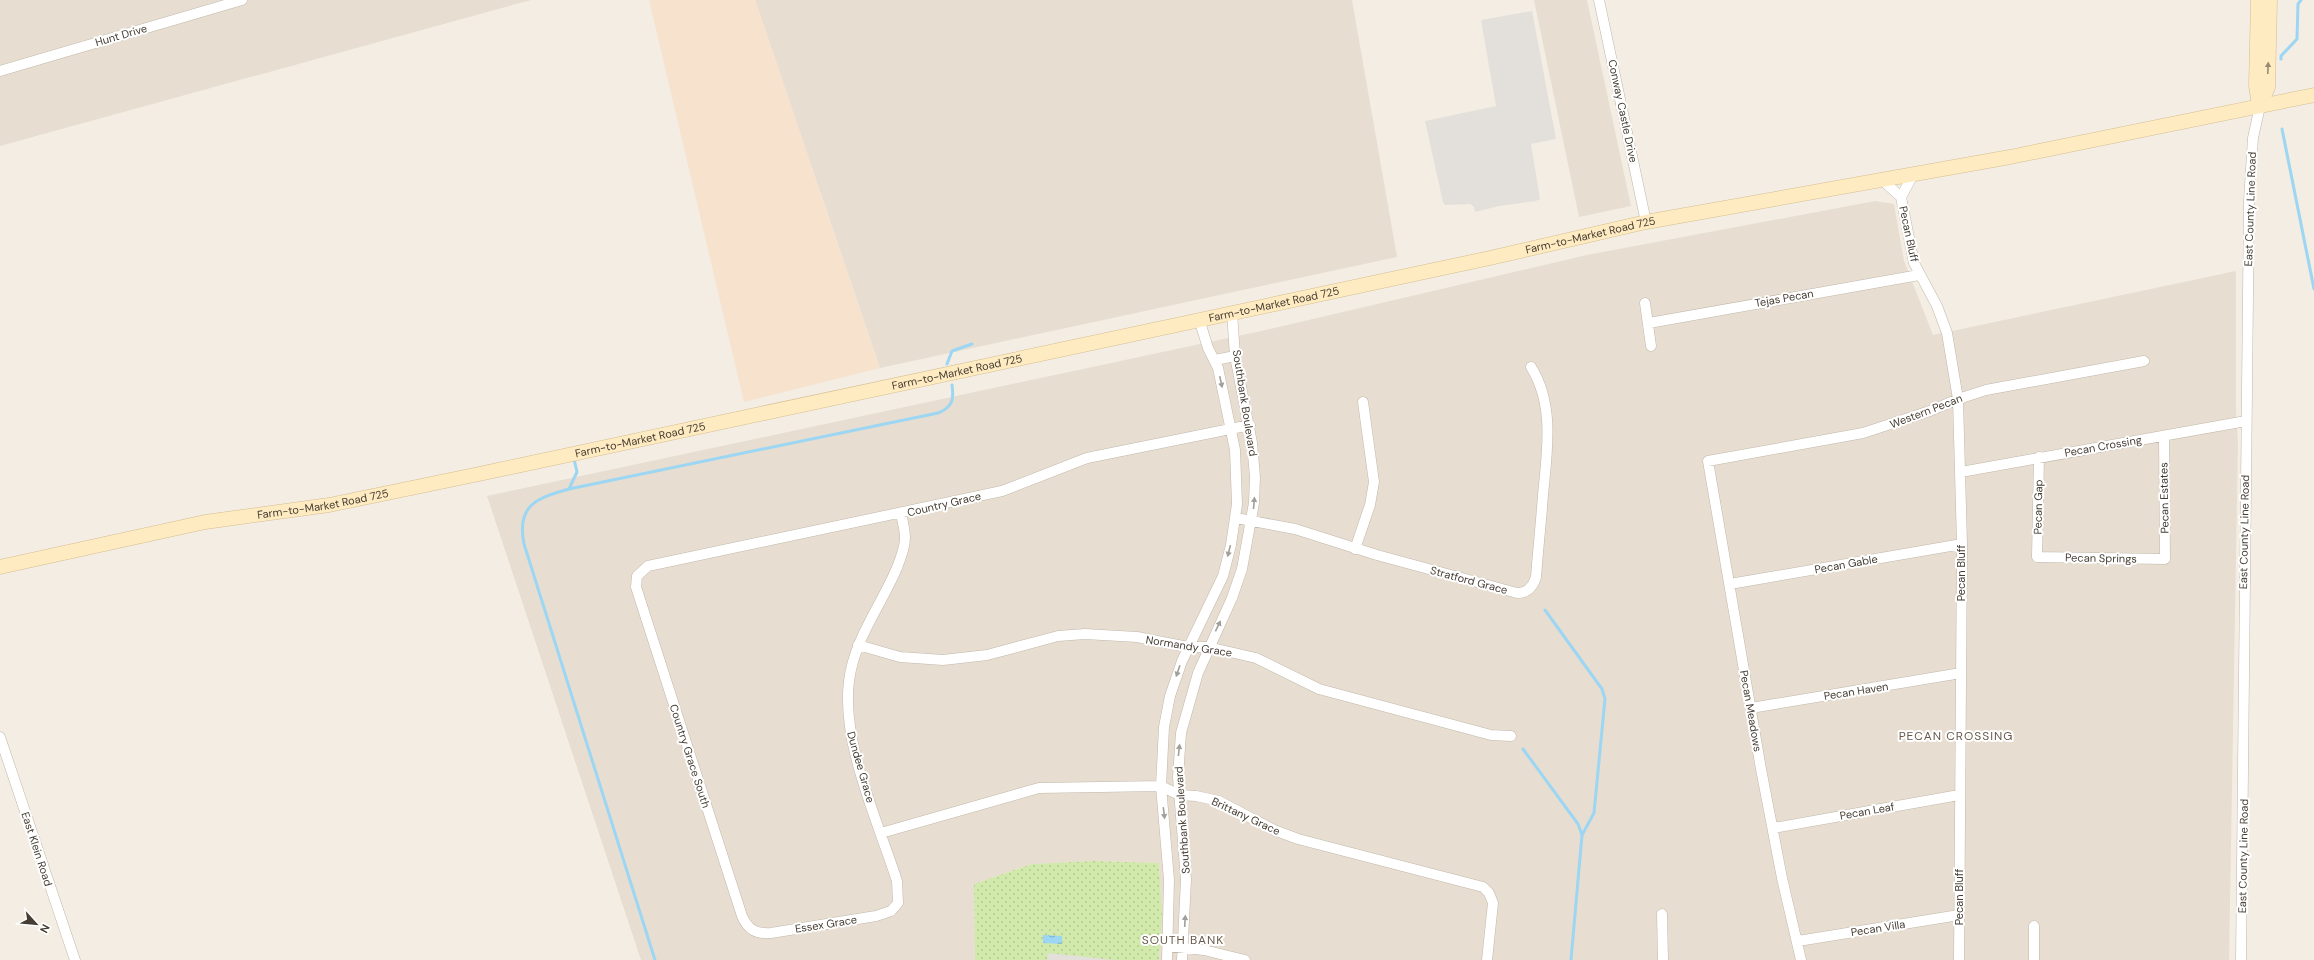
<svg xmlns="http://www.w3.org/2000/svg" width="2314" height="960" viewBox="0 0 2314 960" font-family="'DM Sans',sans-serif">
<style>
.residential{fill:#e7ded1}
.commercial{fill:#f6e2cd}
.park{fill:url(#park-dots)}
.parking{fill:#e3e0dc}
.water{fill:url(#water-waves)}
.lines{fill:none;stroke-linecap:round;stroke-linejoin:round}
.stream{stroke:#9cd6f3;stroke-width:3}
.street-casing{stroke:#c1b7a9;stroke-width:11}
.secondary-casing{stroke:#d5be91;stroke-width:15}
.street{stroke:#fff;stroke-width:10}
.secondary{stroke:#ffebc1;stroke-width:14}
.oneway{fill:#998b73}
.oneway2{fill:#a29e99}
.labels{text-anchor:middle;stroke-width:4;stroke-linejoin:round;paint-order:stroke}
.street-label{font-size:11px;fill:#453d33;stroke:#fff}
.neighbourhood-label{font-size:12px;letter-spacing:1px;fill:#685a4a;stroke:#fff}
</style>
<defs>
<pattern id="park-dots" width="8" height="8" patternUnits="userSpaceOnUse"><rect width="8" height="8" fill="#d1e9aa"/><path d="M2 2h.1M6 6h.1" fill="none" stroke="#b5c993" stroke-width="1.8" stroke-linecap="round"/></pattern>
<pattern id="water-waves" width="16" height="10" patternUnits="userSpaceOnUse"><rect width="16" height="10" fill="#9cd6f3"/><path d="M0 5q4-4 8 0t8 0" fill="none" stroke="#81afc5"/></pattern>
</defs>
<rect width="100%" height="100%" fill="#f3ede3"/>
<path class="residential" d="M0,0H531L0,146Z
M755,0H1352L1397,257L880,368Z
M1534,0H1587L1631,206L1579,217Z
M1875,201L1894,204L1904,261L1933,335L2236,271V410L2238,441L2229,960H1159L1162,914L1159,863L1093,861L1032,864L974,884L975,960H641L487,496L1261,331L1587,255Z"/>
<path class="commercial" d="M649,0H755L880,368L744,402Z"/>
<path class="park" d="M1093,861L1159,863L1162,914L1159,960H975L974,884L1032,864Z"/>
<path class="parking" d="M1532,11L1556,139L1531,144L1540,199L1536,201L1499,206L1475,212L1474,207L1470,204L1445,205L1443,202L1425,121L1496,106L1481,20Z
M1048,953L1115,960H1047Z"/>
<path class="water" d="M1043,935L1062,936V944L1043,943Z"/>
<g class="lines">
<path class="stream" d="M2281,59V56L2297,39L2298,4L2301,0
M2282,129L2314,289
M947,364L952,351L972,344
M569,489L577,472L574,459
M1545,610L1602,689L1605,699L1594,813L1582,835L1571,960
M1523,749L1578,824L1582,835
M655,960L524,544C516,505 537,498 569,489L938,413C953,407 954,399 952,385"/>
<defs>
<path id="street" d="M1599,0L1646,222
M0,71L242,0
M1914,173L1901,197L1914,263L1937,306L1947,333L1958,399L1962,544L1959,960
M1882,180L1901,197
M1645,303L1651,346
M1649,323L1919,275
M1215,360L1235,356
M2039,457L2037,557L2165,559L2164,436
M1961,472L2246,421
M901,514C903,522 905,530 905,538C905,549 900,560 896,570C880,607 854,640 849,681C841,742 878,822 897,881L898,903L891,911L876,916L771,933C756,934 748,930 742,916L636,587L637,576L648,566L1002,491L1087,458L1250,425
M1236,518L1295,529L1377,555L1517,593C1527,593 1533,587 1536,577C1538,550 1541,523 1543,495C1547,452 1555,405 1531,367
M1355,549L1370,505L1374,482L1363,402
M1730,584L1962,544
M858,645L900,657L943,660L987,655L1058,636L1085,634L1137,637L1188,647H1208L1256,658L1319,689L1491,735L1511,736
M1751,708L1961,673
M0,737L75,960
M1774,828L1959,795
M881,833L1039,788L1161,786L1179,795L1196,796L1219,801L1274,830L1298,839L1483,887L1489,893L1493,903L1487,960
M1662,914L1663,960
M1798,941L1959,915
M1168,946L1204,950L1245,960
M1167,960L1169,880L1161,786L1164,727L1170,696L1182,661L1223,576L1231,545L1237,504L1235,450L1218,368L1208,348L1199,319
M1182,960L1186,880L1178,777L1181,733L1198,673L1232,598L1242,569L1254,503L1255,477L1252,443L1235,356L1232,312
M1801,960L1782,878L1761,769L1708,461L1863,433L1930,411L1958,399L1986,390L2144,361
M2034,960V926
M2241,960L2249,200L2253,138L2260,106"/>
<g id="secondary">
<path d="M2258,0L2256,86L2259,105"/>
<path d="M2260,106L2268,87L2270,0"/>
<path id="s1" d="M0,567L205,522L329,505L479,474L1490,258L1646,222L2010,157L2314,95"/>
</g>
</defs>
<use href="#street" class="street-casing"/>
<use href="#secondary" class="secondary-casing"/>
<use href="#street" class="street"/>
<use href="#secondary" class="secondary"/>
</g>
<defs><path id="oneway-solid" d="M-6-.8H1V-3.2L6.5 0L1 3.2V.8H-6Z"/></defs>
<use class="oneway" href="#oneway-solid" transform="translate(2268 68) rotate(-88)"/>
<g class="oneway2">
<use href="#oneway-solid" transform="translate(1221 382) rotate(78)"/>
<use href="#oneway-solid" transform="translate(1254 503) rotate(-85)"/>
<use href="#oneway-solid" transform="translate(1229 551) rotate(104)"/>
<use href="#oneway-solid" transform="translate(1218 626) rotate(-64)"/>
<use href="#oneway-solid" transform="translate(1178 671) rotate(109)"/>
<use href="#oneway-solid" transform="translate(1179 750) rotate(-84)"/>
<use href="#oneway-solid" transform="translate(1164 813) rotate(83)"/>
<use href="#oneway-solid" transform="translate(1185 921) rotate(-87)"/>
</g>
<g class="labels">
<g class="street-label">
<text transform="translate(121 35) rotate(-16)" y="4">Hunt Drive</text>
<text transform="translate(1623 111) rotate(78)" y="4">Conway Castle Drive</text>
<text transform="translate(2250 209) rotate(-88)" y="4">East County Line Road</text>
<text transform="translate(1909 234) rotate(78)" y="4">Pecan Bluff</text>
<text dy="4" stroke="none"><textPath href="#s1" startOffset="1625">Farm-to-Market Road 725</textPath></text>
<text transform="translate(1784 298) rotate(-10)" y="4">Tejas Pecan</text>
<text dy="4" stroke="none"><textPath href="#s1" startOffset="1301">Farm-to-Market Road 725</textPath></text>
<text dy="4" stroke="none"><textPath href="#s1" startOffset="977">Farm-to-Market Road 725</textPath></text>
<text transform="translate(1245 403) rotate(81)" y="4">Southbank Boulevard</text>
<text transform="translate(1926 411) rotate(-21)" y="4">Western Pecan</text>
<text dy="4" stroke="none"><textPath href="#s1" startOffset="653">Farm-to-Market Road 725</textPath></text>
<text transform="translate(2103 446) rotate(-10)" y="4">Pecan Crossing</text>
<text transform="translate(2164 498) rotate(-91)" y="4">Pecan Estates</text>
<text dy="4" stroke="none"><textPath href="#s1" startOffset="329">Farm-to-Market Road 725</textPath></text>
<text transform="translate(944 504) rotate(-13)" y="4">Country Grace</text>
<text transform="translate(2038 507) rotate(-89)" y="4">Pecan Gap</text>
<text transform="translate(2244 532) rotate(-89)" y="4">East County Line Road</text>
<text transform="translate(2101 558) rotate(1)" y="4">Pecan Springs</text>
<text transform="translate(1846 564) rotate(-10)" y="4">Pecan Gable</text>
<text transform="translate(1961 573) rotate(-90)" y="4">Pecan Bluff</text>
<text transform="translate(1469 580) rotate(15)" y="4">Stratford Grace</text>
<text transform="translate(1189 646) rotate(9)" y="4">Normandy Grace</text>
<text transform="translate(1856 691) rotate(-9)" y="4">Pecan Haven</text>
<text transform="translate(1751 711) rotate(80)" y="4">Pecan Meadows</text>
<text transform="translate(690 756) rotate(72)" y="4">Country Grace South</text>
<text transform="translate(861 767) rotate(74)" y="4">Dundee Grace</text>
<text transform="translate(1867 811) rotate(-10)" y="4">Pecan Leaf</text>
<text transform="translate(1246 816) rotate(25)" y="4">Brittany Grace</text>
<text transform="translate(1182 820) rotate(-94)" y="4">Southbank Boulevard</text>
<text transform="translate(37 849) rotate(72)" y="4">East Klein Road</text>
<text transform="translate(2243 856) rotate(-89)" y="4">East County Line Road</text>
<text transform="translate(1959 897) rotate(-90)" y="4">Pecan Bluff</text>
<text transform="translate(826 924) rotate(-9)" y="4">Essex Grace</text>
<text transform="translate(1878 928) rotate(-9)" y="4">Pecan Villa</text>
</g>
<g class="neighbourhood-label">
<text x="1956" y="740">PECAN CROSSING</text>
<text x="1183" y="944">SOUTH BANK</text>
</g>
</g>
<g transform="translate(36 924) rotate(117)" stroke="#ffffff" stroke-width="3" paint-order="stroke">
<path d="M0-3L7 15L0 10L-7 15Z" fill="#453d33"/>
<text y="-6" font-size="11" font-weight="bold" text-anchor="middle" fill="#453d33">N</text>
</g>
</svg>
